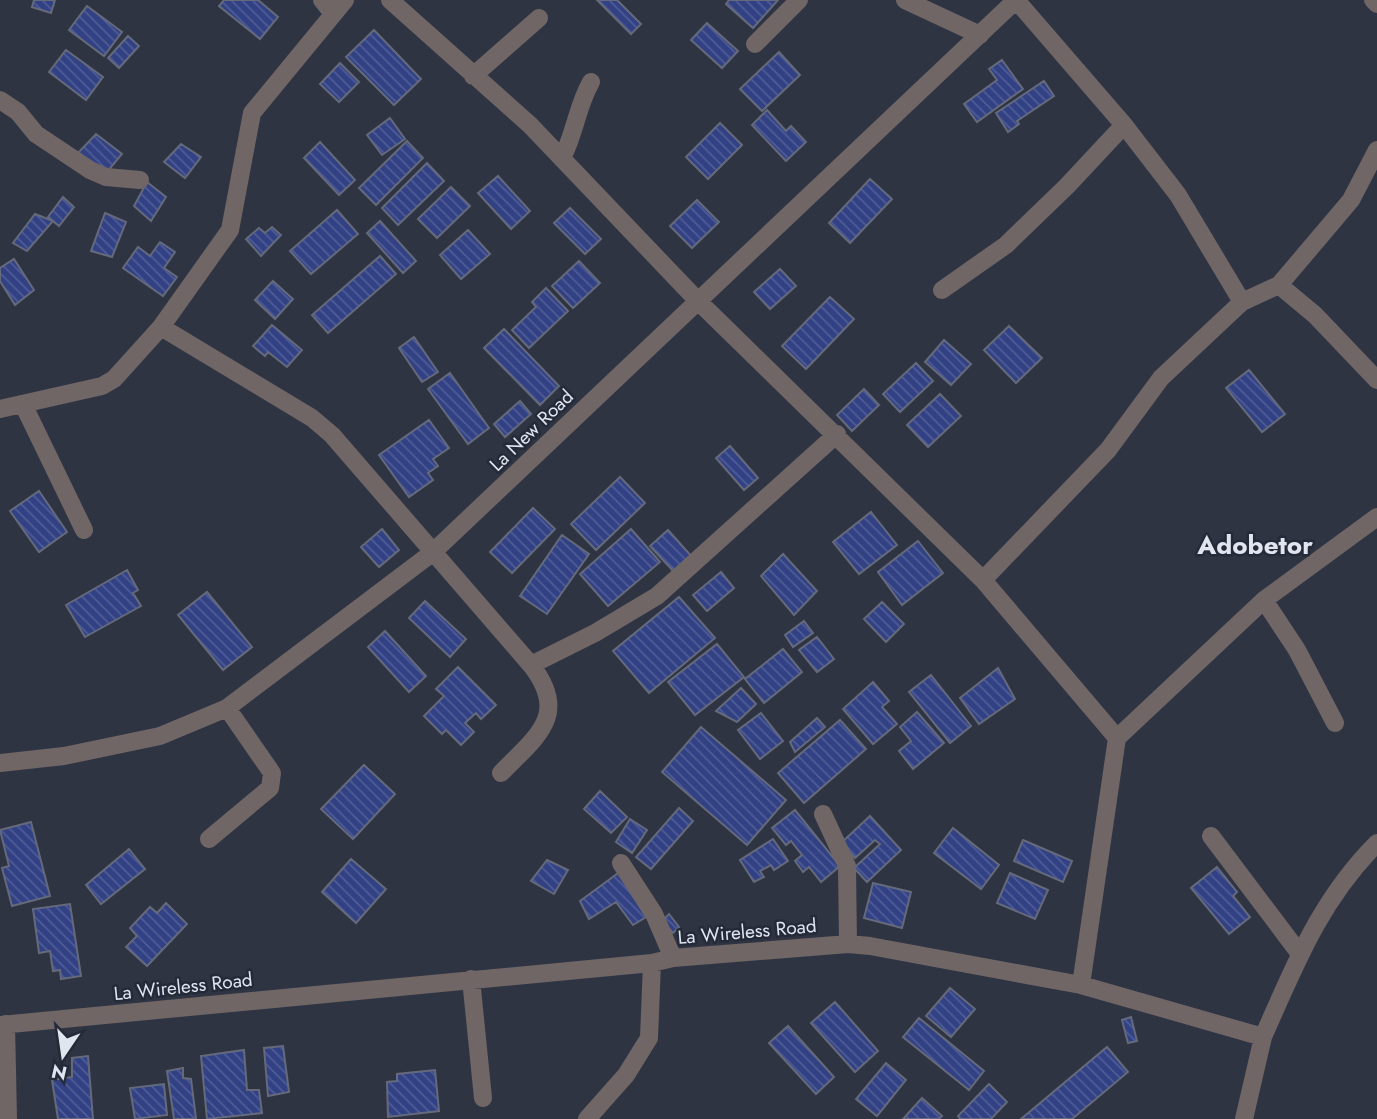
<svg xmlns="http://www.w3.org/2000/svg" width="1377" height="1119" viewBox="0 0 1377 1119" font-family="Jost,sans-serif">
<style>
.building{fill:url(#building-back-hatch);stroke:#646a7b;stroke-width:2}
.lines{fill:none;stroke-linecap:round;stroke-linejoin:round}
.minor{stroke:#706666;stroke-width:18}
.labels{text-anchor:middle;stroke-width:5;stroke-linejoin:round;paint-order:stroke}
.street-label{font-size:19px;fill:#e1e5ef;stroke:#252a39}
.district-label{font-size:26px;font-weight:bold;fill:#e1e5ef;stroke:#252a39}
</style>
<defs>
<pattern id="building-back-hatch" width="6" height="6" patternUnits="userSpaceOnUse" patternTransform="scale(1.75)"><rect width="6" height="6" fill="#314184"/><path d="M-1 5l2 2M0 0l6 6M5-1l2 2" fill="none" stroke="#4f5c96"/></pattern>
</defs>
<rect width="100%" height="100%" fill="#2f3443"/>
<path class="building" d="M34,0H55L51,13L32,7Z
M224,0H258L278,17L260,39L219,6Z
M597,0H617L641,24L631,34Z
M729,0H778L753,28L726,4Z
M87,6L122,32L104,56L69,30Z
M707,23L738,51L722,68L691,40Z
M374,30L421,79L394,105L346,57Z
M128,36L139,46L119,68L108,58Z
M66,50L103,77L86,100L49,72Z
M779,52L800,75L762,111L740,89Z
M1002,60L1023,89L977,122L964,104L997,80L989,69Z
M340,63L359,82L339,102L320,84Z
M1044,81L1054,96L1017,121L1019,124L1008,132L996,113Z
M767,110L786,131L791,126L806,142L786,161L752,125Z
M390,118L405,139L382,155L367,135Z
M720,123L742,145L708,179L686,157Z
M96,134L122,154L107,172L77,154Z
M407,141L423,158L376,205L359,188Z
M320,142L355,180L339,195L304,158Z
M181,144L201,157L185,178L164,162Z
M427,163L444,181L398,225L382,208Z
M498,176L530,211L511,229L478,193Z
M870,179L892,199L850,243L829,223Z
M147,182L166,197L151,221L134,206Z
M451,187L470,206L437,238L418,219Z
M63,197L74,207L59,226L48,217Z
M697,200L719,222L692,248L670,226Z
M570,208L601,239L585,254L554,223Z
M337,210L358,234L311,274L290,251Z
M105,213L126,222L112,257L91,251Z
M35,214L53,221L27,251L13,243Z
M380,221L416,261L403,273L367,233Z
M272,227L281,235L261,256L246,239L259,228L265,233Z
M468,230L490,254L461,279L440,255Z
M160,242L175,252L164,268L177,277L163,296L123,268L138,247L150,256Z
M380,256L396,274L328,333L312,315Z
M14,259L34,290L15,305L0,281V268Z
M579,261L600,283L573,308L552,286Z
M780,269L796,286L770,309L754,292Z
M273,281L293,299L275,319L255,300Z
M546,288L568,311L529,348L512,330L536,307L532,302Z
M830,297L854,319L806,369L782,346Z
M272,325L302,350L287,367L268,352L265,356L253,346Z
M1009,326L1042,358L1016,383L984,350Z
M504,329L559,386L540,405L484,348Z
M414,337L438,372L422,382L399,348Z
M944,340L971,364L951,385L925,362Z
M916,363L933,381L900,412L883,394Z
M1249,370L1285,414L1262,432L1226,388Z
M450,373L489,428L468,444L428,389Z
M864,389L879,405L852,431L837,415Z
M940,394L961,416L928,447L907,425Z
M520,401L531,414L505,437L494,424Z
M429,420L449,448L433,459L438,466L428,473L433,480L409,497L379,455Z
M730,446L758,478L744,490L716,458Z
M620,477L645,503L596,550L571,524Z
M39,491L67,532L39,552L10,511Z
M533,508L555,529L512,573L490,552Z
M871,512L897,545L859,574L833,542Z
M382,529L399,550L379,567L361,547Z
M631,529L660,562L608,606L580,574Z
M668,530L693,558L676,574L650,546Z
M562,535L589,554L547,614L520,596Z
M918,541L943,573L902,605L878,572Z
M783,554L817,591L794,615L761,576Z
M127,570L138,590L133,593L141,606L85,637L66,605Z
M721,572L734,588L707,611L693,595Z
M207,592L252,647L223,670L178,615Z
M679,597L715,638L649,693L613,651Z
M425,601L466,639L450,657L409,618Z
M882,602L904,624L886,642L864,619Z
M804,621L813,633L793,647L785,635Z
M385,631L426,676L409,692L368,647Z
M817,637L834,659L817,672L799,650Z
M717,644L744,677L695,715L668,682Z
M783,649L802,672L764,703L745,679Z
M458,667L496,705L481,719L476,713L465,723L474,732L461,745L446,730L442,734L424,716L444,696L436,689Z
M998,668L1015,699L979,724L960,698Z
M931,675L971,726L950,743L909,692Z
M873,682L889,701L882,707L897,724L873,744L843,709Z
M741,688L756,704L737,722L716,711Z
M917,712L944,743L913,769L899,751L911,741L900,727Z
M761,713L783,741L760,759L738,730Z
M817,718L825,727L795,752L790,742Z
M840,720L866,749L804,803L778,773Z
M701,727L786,800L747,845L662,772Z
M364,765L395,794L353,839L321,809Z
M600,791L627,817L611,833L584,809Z
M679,808L693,821L651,869L636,857Z
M795,810L840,866L821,882L809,867L803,872L795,861L802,855L791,841L786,845L772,828Z
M870,816L901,850L867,882L854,868L880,844L875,840L855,858L841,843Z
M630,819L647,830L632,853L616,842Z
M31,822L50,896L12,906L2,868L9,866L0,830Z
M953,828L999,865L981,889L934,853Z
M773,839L788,861L774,870L771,865L760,871L764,877L754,882L740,860Z
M1023,840L1072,861L1063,882L1014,861Z
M129,849L145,869L101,904L86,885Z
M351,859L386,889L356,923L322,892Z
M547,860L568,870L554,894L531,881Z
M1217,867L1237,892L1233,896L1250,917L1229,934L1191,888Z
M621,871L648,916L633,925L616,902L589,919L580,901Z
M1010,873L1048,890L1035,919L997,903Z
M873,883L911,892L902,928L864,918Z
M166,903L187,924L147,966L126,947L137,936L130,928L150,907L157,913Z
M70,904L81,976L61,979L60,970L53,971L50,951L39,953L33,909Z
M669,914L679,927L673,933L663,920Z
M950,988L975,1009L951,1037L926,1016Z
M835,1002L878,1051L855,1072L811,1023Z
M1131,1017L1137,1041L1128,1043L1122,1020Z
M919,1018L984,1071L969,1090L903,1037Z
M788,1026L834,1077L816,1094L769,1043Z
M283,1046L289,1092L268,1096L264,1048Z
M1107,1047L1128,1072L1072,1119H1021Z
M244,1050L247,1090H259L262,1113L207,1119L201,1056Z
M88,1056L93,1119H58L52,1080L72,1077V1058Z
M886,1063L906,1080L877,1116L856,1099Z
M183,1068V1078L191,1079L196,1119H174L167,1071Z
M435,1070L439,1111L388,1117L387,1082L397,1081V1074Z
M164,1084L167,1115L135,1119L130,1088Z
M989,1084L1007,1102L991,1119H960L958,1116Z
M922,1098L942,1116L939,1119H903Z"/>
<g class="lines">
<path class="minor" d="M322,0L333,14
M390,0L530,125L698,301L983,580L1117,738
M905,0L980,35
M1016,0L1124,125L1178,195L1242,302
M1373,0L1377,4
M755,44L799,0
M473,76L539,18
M0,100L18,112L36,134L90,170L106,177L140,180
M562,158C575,134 577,106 591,82
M1279,285L1315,315L1377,380
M942,290L1006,245L1067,186L1124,125
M161,327L312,418L332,435L531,665L595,633L657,596L837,434
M23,404L84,530
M0,409L102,386L114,379L161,327L230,230L252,113L345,0
M983,580L1108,450L1161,378L1242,302L1279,285L1351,200L1377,150
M1264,600L1297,650L1335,723
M0,763L64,756L160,736L227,708L432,553L1016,0
M501,773C537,736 570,715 531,665
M823,814L847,866L848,944
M1211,836L1300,954
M209,839L270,788L272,773L227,708
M621,863L654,914L673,958
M471,979L483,1098
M1081,985L1117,738L1264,600L1377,517
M6,1024L8,1119
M0,1025L652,963L673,958L848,944L870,946L1081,985L1263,1037C1295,965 1320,900 1377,843
M587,1119L626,1075L649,1038L652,963
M1244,1119L1263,1037"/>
</g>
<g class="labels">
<g class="street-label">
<text transform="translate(531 430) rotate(-44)" y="7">La New Road</text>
<text transform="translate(747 931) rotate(-5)" y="7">La Wireless Road</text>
<text transform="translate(183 986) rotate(-6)" y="7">La Wireless Road</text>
</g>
<g class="district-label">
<text x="1255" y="554">Adobetor</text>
</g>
</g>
<g transform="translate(63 1056) rotate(193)" stroke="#252a39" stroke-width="5" paint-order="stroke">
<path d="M0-5L12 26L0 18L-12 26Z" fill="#e1e5ef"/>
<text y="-10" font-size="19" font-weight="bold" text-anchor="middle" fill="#e1e5ef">N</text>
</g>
</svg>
